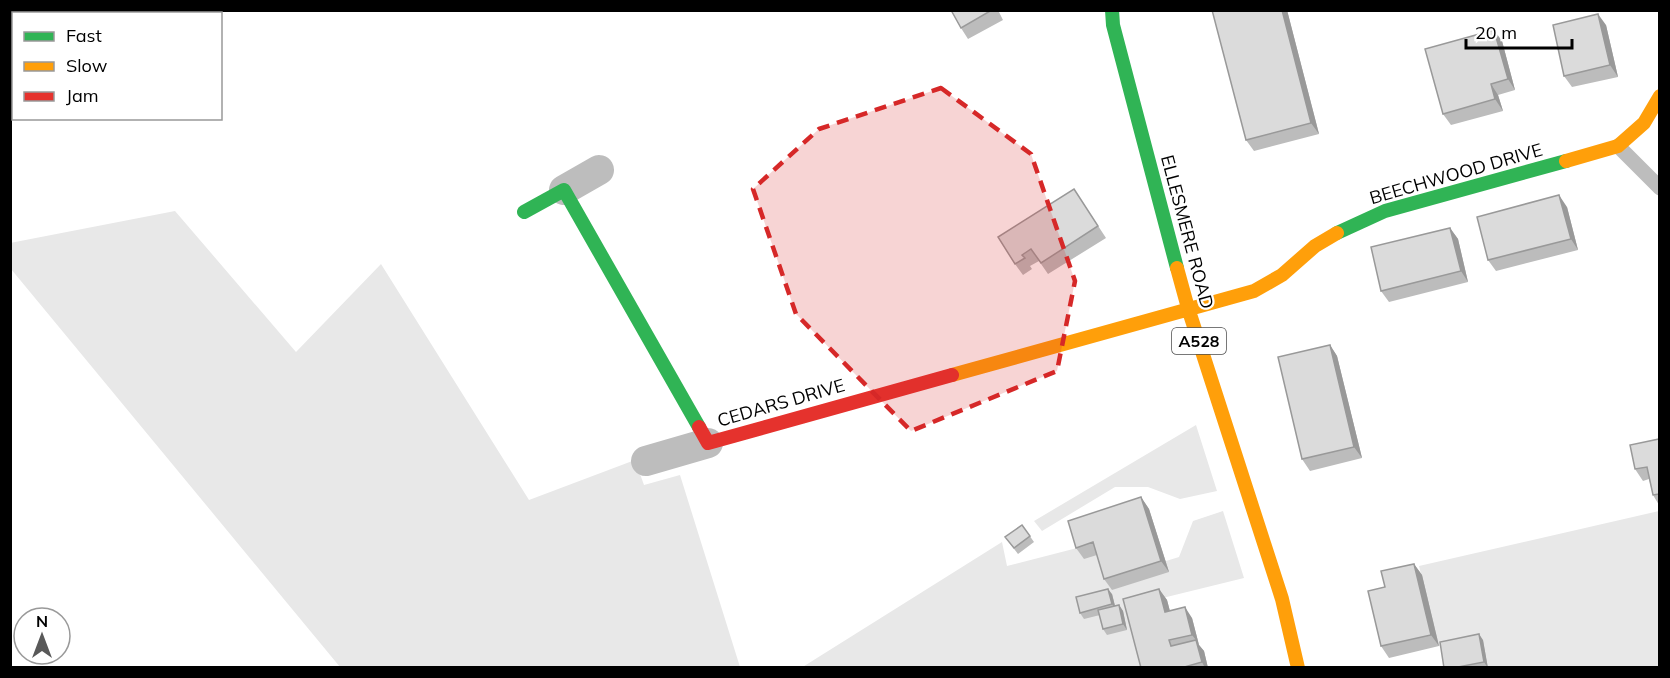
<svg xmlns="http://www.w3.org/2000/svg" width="1670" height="678" viewBox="0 0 1670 678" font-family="Mulish,sans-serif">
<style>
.green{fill:#e8e8e8}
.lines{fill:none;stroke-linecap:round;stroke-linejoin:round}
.lane{stroke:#bdbdbd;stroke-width:15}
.street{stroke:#bdbdbd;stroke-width:30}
.fast{stroke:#30b455;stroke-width:14}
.slow{stroke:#ff9f0a;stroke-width:14}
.jam{stroke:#e5322d;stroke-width:14}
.wall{fill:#bcbcbc}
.shaded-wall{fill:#999}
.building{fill:#dbdbdb;stroke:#999;stroke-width:1.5}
.marked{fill:#d62828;fill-opacity:0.2;stroke:#d62828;stroke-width:4.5;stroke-dasharray:12 8;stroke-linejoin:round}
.labels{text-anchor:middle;stroke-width:4.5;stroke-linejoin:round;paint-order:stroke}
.shield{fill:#fff;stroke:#4c4c4c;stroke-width:1.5}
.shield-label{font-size:16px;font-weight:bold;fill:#000}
.street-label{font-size:18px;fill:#000;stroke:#fff}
</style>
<rect width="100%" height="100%" fill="#fff"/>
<path class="green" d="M175,211L296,352L381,264L529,500L635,460L644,485L680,475L740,667H340L11,269L10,243Z
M1196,425L1217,491L1180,499L1148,487H1115L1042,531L1034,521Z
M1223,511L1244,578L1130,606L1146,667L801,668L1002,542L1007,566L1081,547L1100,553L1166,561L1179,557L1193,521Z
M1659,511V667H1488L1483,640L1444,648L1439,646L1419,566Z"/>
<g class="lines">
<path class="lane" d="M1618,146L1660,188"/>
<path class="street" d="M564,190L599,170
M646,461L708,443"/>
<path class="fast" d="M1112,10L1113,25L1177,268
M524,212L564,190L699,427
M1337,233L1385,211L1566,161"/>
<path class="slow" d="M1566,161L1618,146L1644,123L1660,96
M1177,268L1188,308L1282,599L1298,668
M952,375L1254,291L1282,275L1315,246L1337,233"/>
<path class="jam" d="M699,427L708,443L952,375"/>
</g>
<path class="wall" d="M951,10H998L1003,20L968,39L961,28Z
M1287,10L1319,134L1254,151L1246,140Z
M1606,25L1618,77L1572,87L1564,76Z
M1502,41L1515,90L1498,95L1503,111L1451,125L1443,114Z
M1074,189L1106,238L1048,274L1039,261L1030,266L1032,269L1023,275L1015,264Z
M1567,207L1578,250L1496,271L1488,260Z
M1450,228L1458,239L1468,282L1389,302L1381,291Z
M1330,345L1337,356L1362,458L1310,471L1302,459Z
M1659,439V505L1653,495L1649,479L1643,481L1635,469Z
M1141,497L1149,509L1169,572L1112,590L1104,579L1097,555L1084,559L1076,548Z
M1022,525L1034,542L1018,554L1005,537Z
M1414,564L1422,575L1439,646L1389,658L1381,646L1385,587Z
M1159,589L1167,600L1170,611L1192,618L1199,645L1204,651L1208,668H1141Z
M1112,594L1115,606L1119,605L1123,611L1127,630L1107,635L1103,629L1100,615L1084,619L1080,613Z
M1483,640L1488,668H1444Z"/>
<path class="shaded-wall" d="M1282,10H1287L1319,134L1311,123Z
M1598,14L1606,25L1618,77L1610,65Z
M1494,30L1502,41L1515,90L1508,79Z
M1491,84L1498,95L1503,111L1495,99Z
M1559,195L1567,207L1578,250L1571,239Z
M1450,228L1458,239L1468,282L1461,271Z
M1330,345L1337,356L1362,458L1354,447Z
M1141,497L1149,509L1169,572L1161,561Z
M1414,564L1422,575L1439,646L1431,635Z
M1108,589L1112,594L1116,610L1112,604Z
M1159,589L1167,600L1173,623L1165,612Z
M1119,605L1123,611L1127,630L1123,624Z
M1185,607L1192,618L1199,645L1204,651L1208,668H1205L1202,662L1196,640L1192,635Z
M1479,634L1483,640L1488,668L1484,662Z"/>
<path class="building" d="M951,10H992L961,28Z
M1212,10H1282L1311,123L1246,140Z
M1598,14L1610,65L1564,76L1553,25Z
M1494,30L1508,79L1491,84L1495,99L1443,114L1425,49Z
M1074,189L1098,226L1041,263L1031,249L1022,255L1025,258L1015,264L998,237Z
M1559,195L1571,239L1488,260L1477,217Z
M1450,228L1461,271L1381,291L1371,247Z
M1330,345L1354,447L1302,459L1278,357Z
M1659,439V494L1653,495L1647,467L1635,469L1630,445Z
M1141,497L1161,561L1104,579L1093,542L1076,548L1068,521Z
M1022,525L1030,536L1014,548L1005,537Z
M1414,564L1431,635L1381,646L1368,591L1385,587L1381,571Z
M1108,589L1112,604L1080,613L1076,597Z
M1159,589L1165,612L1185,607L1192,635L1169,640L1171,646L1196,640L1202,662L1181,668H1141L1123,599Z
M1119,605L1123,624L1103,629L1098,610Z
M1479,634L1484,662L1453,668H1444L1440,642Z"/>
<path class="marked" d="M941,88L1031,154L1075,281L1057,371L911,431L796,314L753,189L819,129Z"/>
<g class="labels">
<rect class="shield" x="1172" y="328" width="54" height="26" rx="4.5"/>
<g class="shield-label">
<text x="1199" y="347">A528</text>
</g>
<g class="street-label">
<text transform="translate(1456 174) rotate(-16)" y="6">BEECHWOOD DRIVE</text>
<text transform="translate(1187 232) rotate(75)" y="6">ELLESMERE ROAD</text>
<text transform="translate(781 403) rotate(-16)" y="6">CEDARS DRIVE</text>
</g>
</g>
<rect width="1670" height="678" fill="none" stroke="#000000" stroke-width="24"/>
<rect x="12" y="12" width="210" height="108" fill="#ffffff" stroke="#999999" stroke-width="1.5"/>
<rect x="24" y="32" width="30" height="9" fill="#30b455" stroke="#999999" stroke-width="1.5"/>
<text x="66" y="42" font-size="18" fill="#000000">Fast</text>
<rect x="24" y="62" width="30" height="9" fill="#ff9f0a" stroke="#999999" stroke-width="1.5"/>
<text x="66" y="72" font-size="18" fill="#000000">Slow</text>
<rect x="24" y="92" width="30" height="9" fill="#e5322d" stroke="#999999" stroke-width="1.5"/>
<text x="66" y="102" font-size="18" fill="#000000">Jam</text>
<g transform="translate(42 636)"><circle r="28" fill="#ffffff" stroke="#999999" stroke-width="1.5"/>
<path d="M0-4.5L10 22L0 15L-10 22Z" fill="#595959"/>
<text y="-9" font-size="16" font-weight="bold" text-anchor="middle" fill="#000000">N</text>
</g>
<path d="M1466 39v9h106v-9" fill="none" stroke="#000000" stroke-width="3"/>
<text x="1475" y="39" font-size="18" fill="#000000" stroke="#ffffff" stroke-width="4.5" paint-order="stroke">20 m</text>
</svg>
